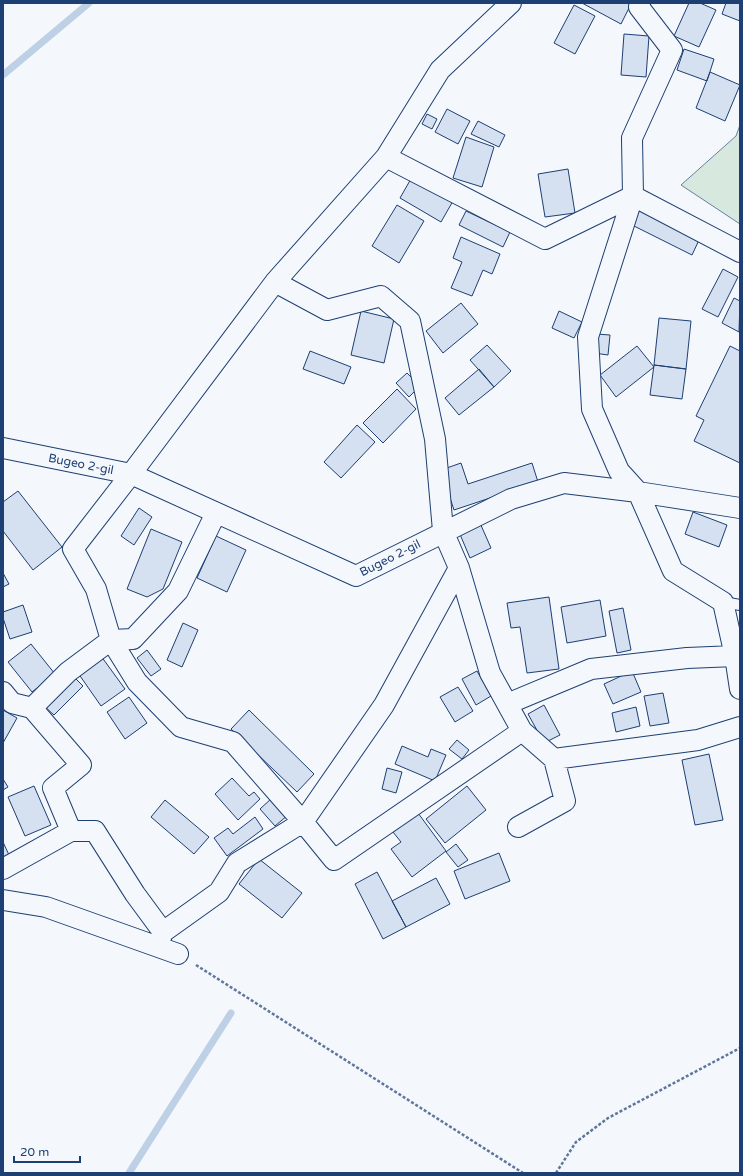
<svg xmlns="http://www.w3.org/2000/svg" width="743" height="1176" viewBox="0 0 743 1176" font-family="'Varela Round',sans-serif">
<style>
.green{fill:#d7e8df;stroke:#687fa3}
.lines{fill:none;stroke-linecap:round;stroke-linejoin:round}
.stream{stroke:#bed0e5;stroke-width:7}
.building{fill:#d5e0f0;stroke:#1d3f73}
.service-casing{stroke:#1d3f73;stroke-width:12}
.minor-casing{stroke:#1d3f73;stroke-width:22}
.path{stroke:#5e769c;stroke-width:2.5;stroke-dasharray:3 2;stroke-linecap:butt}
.service{stroke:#f4f7fb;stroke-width:10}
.minor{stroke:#f4f7fb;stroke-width:20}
.labels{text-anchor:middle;stroke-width:3;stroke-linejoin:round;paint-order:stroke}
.street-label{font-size:12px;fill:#1d3f73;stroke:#f4f7fb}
</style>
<rect width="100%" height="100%" fill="#f4f7fb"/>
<path class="green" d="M740,125V224L681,185L736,136Z"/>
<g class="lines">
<path class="stream" d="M3,75L89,3
M129,1173L231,1013"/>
</g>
<path class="building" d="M582,3H629L631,4L621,24Z
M689,3H700L716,10L699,47L674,36Z
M726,3H740V21L722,14Z
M574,5L595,16L575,54L554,43Z
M624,34L649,36L646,77L621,75Z
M684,49L714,59L707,81L677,70Z
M710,72L740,85L725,121L696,108Z
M447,109L470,121L458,144L435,132Z
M427,114L437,119L432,129L422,124Z
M478,121L505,135L499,147L471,134Z
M466,137L494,147L482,187L453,178Z
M568,169L575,213L545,217L538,174Z
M412,177L453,201L441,222L400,198Z
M397,205L424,221L399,263L372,246Z
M639,210L699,240L692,255L632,225Z
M466,211L510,232L503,247L459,225Z
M461,237L500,254L492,274L483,270L472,296L451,288L462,262L453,258Z
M723,269L738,277L718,317L702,309Z
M734,298L740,301L739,332L722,323Z
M461,303L478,324L443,353L426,331Z
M361,311L394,319L384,363L351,355Z
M559,311L582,322L574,338L552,328Z
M659,318L691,321L686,369L654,365Z
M596,334L610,335L608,355L594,353Z
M487,345L511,371L494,387L470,360Z
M637,346L654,367L616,397L600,375Z
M730,346L740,351V463L694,441L704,420L696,416Z
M310,351L351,367L344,384L303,369Z
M654,365L686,369L682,399L650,395Z
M479,369L494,387L459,415L445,398Z
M407,373L420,386L409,397L396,383Z
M397,389L416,409L383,443L363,423Z
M357,425L375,442L341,478L324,462Z
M461,463L468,484L532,463L538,482L454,510L441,470Z
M18,491L62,547L33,570L3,531V502Z
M139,508L152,517L134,545L121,536Z
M693,512L727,525L719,547L685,534Z
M480,523L491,548L470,558L459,532Z
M151,529L182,542L163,589L147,597L127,589Z
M216,536L246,550L227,592L197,578Z
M3,573L9,584L3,587Z
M549,597L559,669L527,673L520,627L511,628L507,603Z
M600,600L606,636L567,643L561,607Z
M23,605L32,632L10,639L3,618V612Z
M623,608L631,650L617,653L609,611Z
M183,623L198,630L182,667L167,660Z
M31,644L55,674L32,692L8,662Z
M147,650L161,669L151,676L137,658Z
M101,656L125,689L101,706L78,673Z
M477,671L491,696L476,705L462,679Z
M632,671L641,692L613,704L604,684Z
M72,675L83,686L54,715L43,705Z
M458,687L473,711L455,722L440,697Z
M663,693L669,723L650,726L644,696Z
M129,697L147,723L125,739L107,712Z
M544,705L560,735L544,743L528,714Z
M636,707L640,726L616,732L612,713Z
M3,710L17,718L3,743Z
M249,710L314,774L297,792L231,729Z
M457,740L469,750L462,759L449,749Z
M402,746L428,757L431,749L446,755L435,781L395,764Z
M709,754L723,820L695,825L682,760Z
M387,768L402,772L396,793L382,789Z
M232,778L249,796L254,792L260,799L238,820L215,794Z
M3,779L8,787L3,790Z
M34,786L51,825L25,836L8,797Z
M467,786L486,810L445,843L426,819Z
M272,798L288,815L275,826L260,809Z
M165,800L209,837L194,854L151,817Z
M418,813L446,851L412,877L391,849L401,842L393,832Z
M255,817L263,829L227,856L214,838L228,828L233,834Z
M3,842L9,855L3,857Z
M456,844L468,860L458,867L446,852Z
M499,853L510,881L465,899L454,871Z
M259,859L302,893L282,918L239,884Z
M377,872L406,927L383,939L355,884Z
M436,878L450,904L406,927L392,901Z"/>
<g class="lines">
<defs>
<path id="service" d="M723,602L740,605"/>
<path id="minor" d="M511,3L440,70L386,157L275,282L131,474L73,549L96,589L111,640L137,682L181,727L233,742L303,822L334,860L522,731
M386,157L545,239L633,196L632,138L672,50L639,7L640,3
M740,252L633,196L588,337L592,409L619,471L638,492L673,571L723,602L735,656L740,689
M275,282L327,310L381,296L410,321L435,439L443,531L459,568L490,673L522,731L554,759L565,801L518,827
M3,448L131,474L356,576L511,499L564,483L638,492L740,508
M3,692L12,703L32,708L81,765L53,788L71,831
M507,704L591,669L687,658L735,656
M32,708L68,672L111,640L133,639L178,591L216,513
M554,759L698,740L740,727
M3,869L71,831H95L135,894L163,932
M3,900L46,907L178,954
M158,946L163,932L219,892L237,863L303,822L384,705L459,568"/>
</defs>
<use href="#service" class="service-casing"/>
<use href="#minor" class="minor-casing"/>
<path class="path" d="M196,965L523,1173
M556,1173L576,1142L608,1118L740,1048"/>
<use href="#service" class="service"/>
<use href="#minor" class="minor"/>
</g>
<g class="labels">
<g class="street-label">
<text transform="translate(81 464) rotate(11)" y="4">Bugeo 2-gil</text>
<text transform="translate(390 558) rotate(-27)" y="4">Bugeo 2-gil</text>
</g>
</g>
<rect width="743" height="1176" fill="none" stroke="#1d3f73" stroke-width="8"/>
<path d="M14 1156v6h66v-6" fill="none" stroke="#1d3f73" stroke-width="2"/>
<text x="20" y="1156" font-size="12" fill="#1d3f73" stroke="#f4f7fb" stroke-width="3" paint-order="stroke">20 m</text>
</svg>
